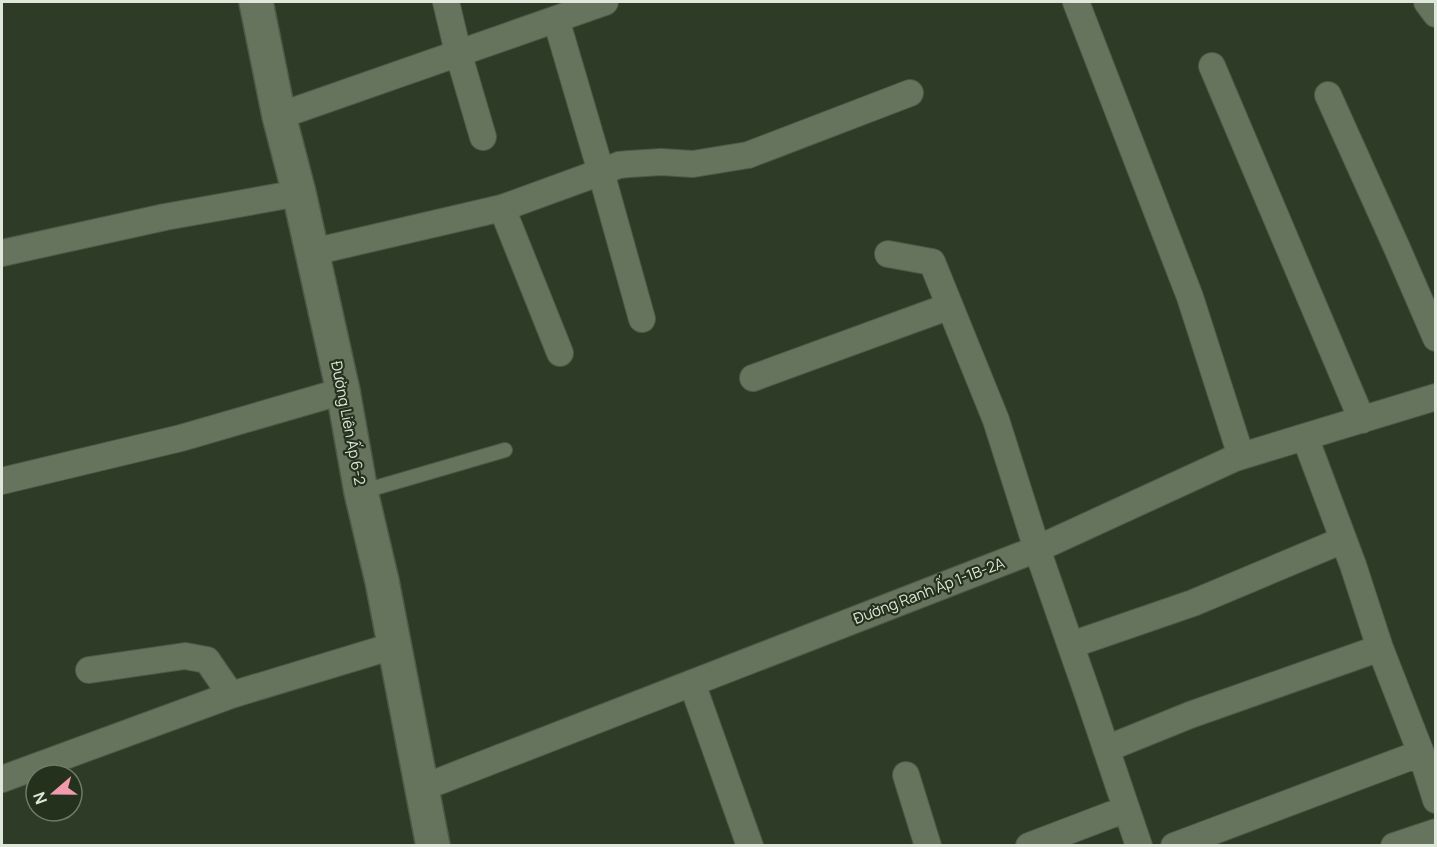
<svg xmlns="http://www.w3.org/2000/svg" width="1437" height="847" viewBox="0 0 1437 847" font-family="Manrope,sans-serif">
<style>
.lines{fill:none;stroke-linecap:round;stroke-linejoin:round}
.service-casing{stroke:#4e5948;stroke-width:16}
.minor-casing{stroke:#4e5948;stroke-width:28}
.tertiary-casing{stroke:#4e5948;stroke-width:36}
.service{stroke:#66745e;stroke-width:14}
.minor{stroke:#66745e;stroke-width:26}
.tertiary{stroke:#66745e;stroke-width:33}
.labels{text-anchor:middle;stroke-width:4.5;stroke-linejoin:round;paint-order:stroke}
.street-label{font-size:15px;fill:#dfe7da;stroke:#24311d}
</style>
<rect width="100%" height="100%" fill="#2e3b27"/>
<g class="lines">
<defs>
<path id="service" d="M361,492L505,450"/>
<path id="minor" d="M446,2L458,52L483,137
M1076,2L1190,297L1241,456
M1427,2L1436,14
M556,19L601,172L619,165L629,164L661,162L693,164L748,155L910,93
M1212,66L1362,420
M1328,95L1397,248L1436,338
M279,116L605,2
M502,208L560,353
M313,252L502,208L601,172L642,319
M2,253L165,217L299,193
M888,254L932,262L996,420L1037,549L1089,698L1139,846
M753,378L950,306
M2,481L181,438L343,391
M1071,645L1193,603L1343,540
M89,670L185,656L207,660L231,695
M692,683L750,846
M1106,749L1190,715L1380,648
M1421,753L1436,800
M906,775L928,846
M2,779L231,695L393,646
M422,788L1037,549L1235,458L1436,397
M1029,846L1126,809
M1174,846L1421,753L1380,648L1353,565L1305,437
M1394,846L1436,832"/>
<path id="tertiary" d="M256,2L279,116L299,193L343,391L361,492L382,581L433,846"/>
</defs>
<use href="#service" class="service-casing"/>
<use href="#minor" class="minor-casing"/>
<use href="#tertiary" class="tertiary-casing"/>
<use href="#service" class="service"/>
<use href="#minor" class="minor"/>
<use href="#tertiary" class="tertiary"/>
</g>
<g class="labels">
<g class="street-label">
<text transform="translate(348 423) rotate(79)" y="5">Đường Liên Ấp 6-2</text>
<text transform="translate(929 591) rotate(-21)" y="5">Đường Ranh Ấp 1-1B-2A</text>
</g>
</g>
<rect width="1437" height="847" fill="none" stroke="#dfe7da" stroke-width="6"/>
<g transform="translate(54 793) rotate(250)"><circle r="28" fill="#24311d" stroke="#6f7a69" stroke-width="1.5"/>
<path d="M0-4.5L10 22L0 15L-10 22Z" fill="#f29aae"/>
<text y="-9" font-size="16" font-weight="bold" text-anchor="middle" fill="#dfe7da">N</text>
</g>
</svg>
